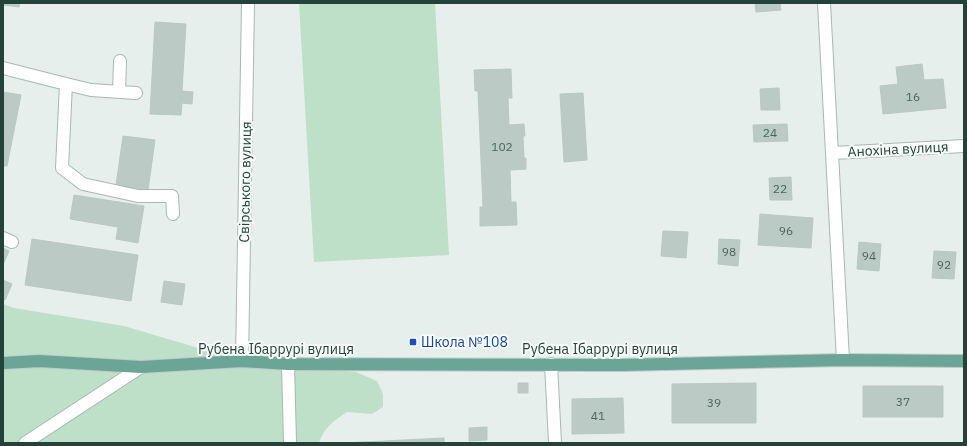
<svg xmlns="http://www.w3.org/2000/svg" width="967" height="446" viewBox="0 0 967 446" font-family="'IBM Plex Sans',sans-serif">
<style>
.green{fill:#bfe0c8}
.building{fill:#bbcac4;stroke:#b8c9c2}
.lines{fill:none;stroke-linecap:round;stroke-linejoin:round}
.minor-casing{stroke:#a8b8b2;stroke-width:14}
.major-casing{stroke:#c2cac8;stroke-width:14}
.minor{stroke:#fff;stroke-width:12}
.major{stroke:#6aa596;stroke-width:12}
.transit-dot{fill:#1a4fb4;stroke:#f7fbf9;stroke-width:1.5}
.labels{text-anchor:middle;stroke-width:4;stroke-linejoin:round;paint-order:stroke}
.number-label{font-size:12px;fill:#4a645c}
.street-label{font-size:14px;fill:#24423a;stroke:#f7fbf9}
.transit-label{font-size:14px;fill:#164399;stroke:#f7fbf9;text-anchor:start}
</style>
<rect width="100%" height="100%" fill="#e6efeb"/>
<path class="green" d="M299,3H435L449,255L314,262Z
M3,304L14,308L124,326L242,361L356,372L377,381L383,394V407L372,414L347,412C335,420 323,428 319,443H3Z"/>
<path class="building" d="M3,3H20L19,7L3,5Z
M755,3H780L781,10L756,12Z
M155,22L186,24L182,91L193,92L192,104L182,103L181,115L150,114Z
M922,64L924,80L943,79L946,108L883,114L880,86L898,84L896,67Z
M511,69L512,98H508L509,125L524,124L525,136H523L524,158H526V169L510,170L511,202H516L517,225L480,226V207H483L478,91H475L474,70Z
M779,88L780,110H761L760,89Z
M3,92L21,95L7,166H3Z
M583,93L587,160L564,162L560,94Z
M787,124L788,141L754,142L753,125Z
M123,136L155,140L148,190L116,185Z
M791,177L792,200H770L769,178Z
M74,195L144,206L138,243L116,239L118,227L70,219Z
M760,214L813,218L811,248L758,245Z
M663,231L688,232L686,258L661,256Z
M32,239L138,255L131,301L25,285Z
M719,239L740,240L738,266L718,264Z
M859,242L881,244L879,271L857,269Z
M3,248L9,251L3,265Z
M934,251L956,252L954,279L932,278Z
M3,280L12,284L5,300L3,299Z
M164,281L185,284L182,305L161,302Z
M518,383H528V393H518Z
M756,383V423H672V384Z
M863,386H943V417H863Z
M623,398L624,433L572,434V399Z
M487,427V440L469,441V428Z
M444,438V443H343Z"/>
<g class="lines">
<defs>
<path id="minor" d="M824,3L843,360
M3,68L66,84L62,168L83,184L138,196H172L173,214
M66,84L91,90L136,93
M119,92L120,61
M833,153L964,146
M3,238L12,242
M242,361L248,3
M288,364L290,443
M551,364L555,443
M25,443L141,367"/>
<path id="major" d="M3,363L39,361L141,367L242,361L288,364L622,365L843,360L964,361"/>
</defs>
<use href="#minor" class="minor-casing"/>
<use href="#major" class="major-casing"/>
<use href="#minor" class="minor"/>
<use href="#major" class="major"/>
</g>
<rect class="transit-dot" x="409" y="338" width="8" height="8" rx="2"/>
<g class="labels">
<g class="number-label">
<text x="913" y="101">16</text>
<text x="770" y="137">24</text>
<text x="502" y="151">102</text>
<text x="780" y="193">22</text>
<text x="786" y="235">96</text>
<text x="729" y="256">98</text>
<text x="869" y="260">94</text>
<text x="944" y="269">92</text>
<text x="903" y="406">37</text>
<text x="714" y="407">39</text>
<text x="598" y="420">41</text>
</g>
<g class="street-label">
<text transform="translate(898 149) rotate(-3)" y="5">Анохіна вулиця</text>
<text transform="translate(245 182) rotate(-89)" y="5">Свірського вулиця</text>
<text x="276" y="354">Рубена Ібаррурі вулиця</text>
<text x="600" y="354">Рубена Ібаррурі вулиця</text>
</g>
<g class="transit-label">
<text x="421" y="347">Школа №108</text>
</g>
</g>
<rect width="967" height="446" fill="none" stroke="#24423a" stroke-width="8"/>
</svg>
